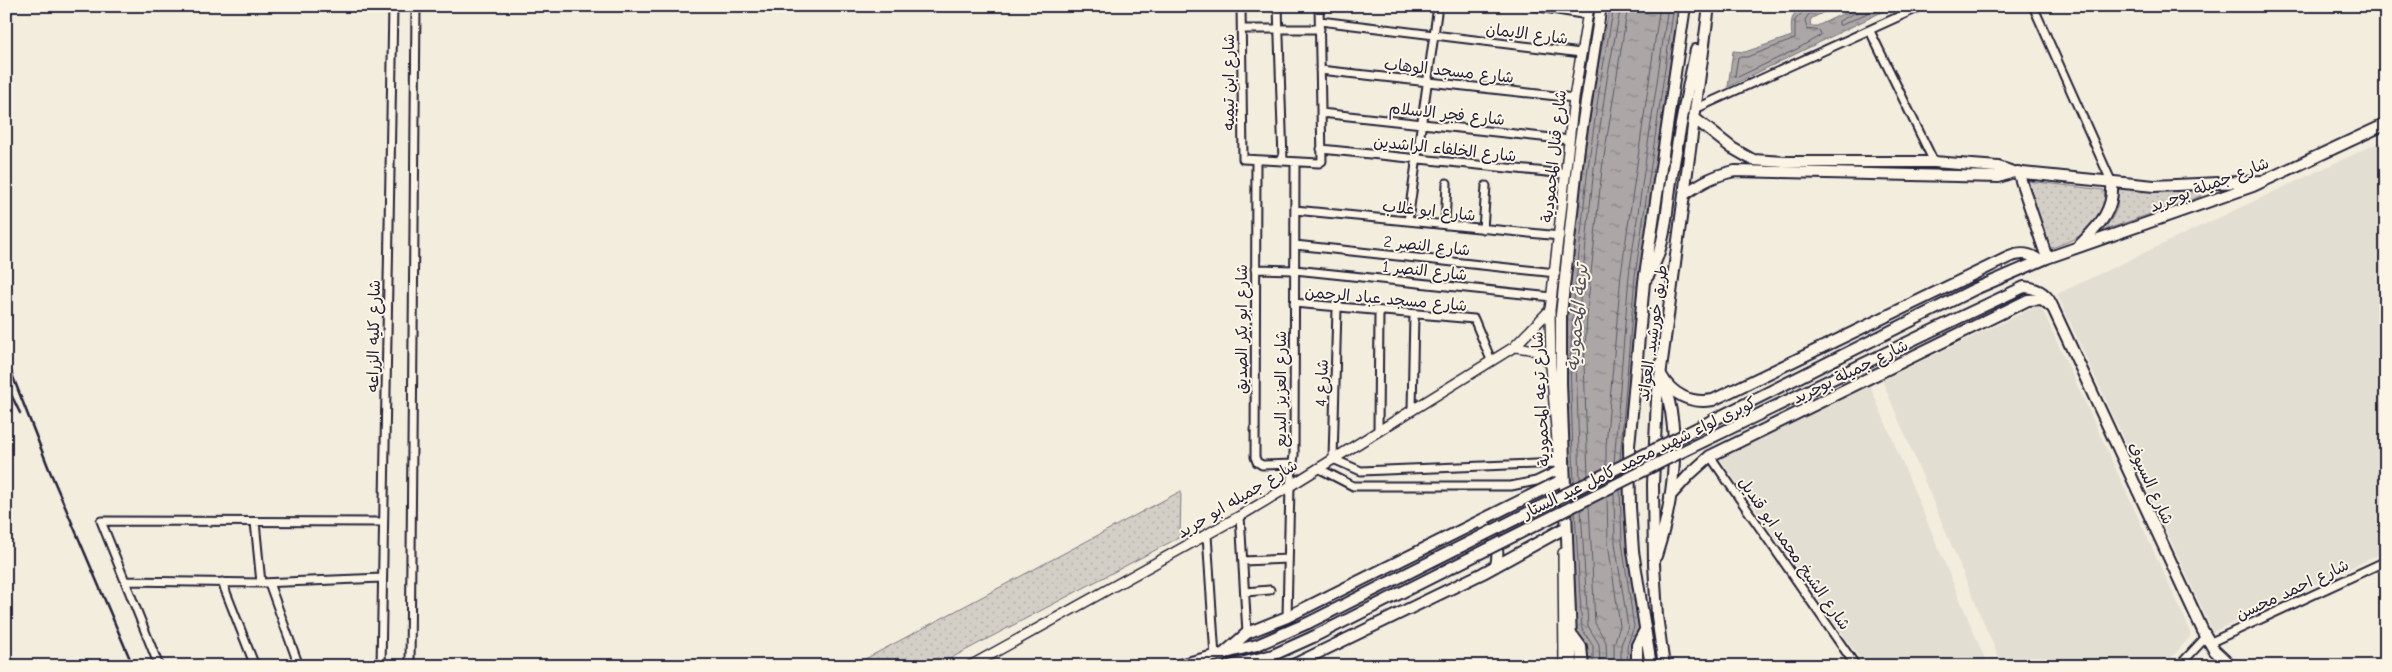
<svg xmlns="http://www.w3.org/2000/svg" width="2392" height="672" viewBox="0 0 2392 672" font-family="'Comic Neue','Playpen Sans Arabic',sans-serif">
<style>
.built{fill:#e3ded2}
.green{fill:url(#green-dots);stroke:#7b7880}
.water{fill:url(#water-ripples);stroke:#75727b}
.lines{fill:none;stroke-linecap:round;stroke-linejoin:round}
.shore{stroke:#595766;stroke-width:1}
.minor-casing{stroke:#22223b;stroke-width:11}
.tertiary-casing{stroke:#22223b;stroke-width:12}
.secondary-casing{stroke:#22223b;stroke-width:14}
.primary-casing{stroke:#22223b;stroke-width:14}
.minor{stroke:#fcf5e5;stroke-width:7}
.tertiary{stroke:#fcf5e5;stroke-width:9}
.secondary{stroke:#fcf5e5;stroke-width:10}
.primary{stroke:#fcf5e5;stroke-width:10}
.rail{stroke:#22223b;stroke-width:2.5}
.primary-bridge-casing{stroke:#22223b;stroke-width:14;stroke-linecap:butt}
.primary-bridge{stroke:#fcf5e5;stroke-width:10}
.labels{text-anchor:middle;stroke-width:4;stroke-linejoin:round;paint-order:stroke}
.street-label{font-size:16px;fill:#22223b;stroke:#fcf5e5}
.water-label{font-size:18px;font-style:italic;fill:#525160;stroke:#fcf5e5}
</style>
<defs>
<pattern id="green-dots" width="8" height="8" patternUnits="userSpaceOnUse" patternTransform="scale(1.25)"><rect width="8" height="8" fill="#d4cfc6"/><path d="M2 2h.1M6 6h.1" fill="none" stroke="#b6b1ab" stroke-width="1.8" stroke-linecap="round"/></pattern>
<pattern id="water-ripples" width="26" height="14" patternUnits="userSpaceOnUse" patternTransform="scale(1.25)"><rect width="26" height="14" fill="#aca7a6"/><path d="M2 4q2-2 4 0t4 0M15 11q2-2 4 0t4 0" fill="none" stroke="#8c8888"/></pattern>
</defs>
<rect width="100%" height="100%" fill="#f3edde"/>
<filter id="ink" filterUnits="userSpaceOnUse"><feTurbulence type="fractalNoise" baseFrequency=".02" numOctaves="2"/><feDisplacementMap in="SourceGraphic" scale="10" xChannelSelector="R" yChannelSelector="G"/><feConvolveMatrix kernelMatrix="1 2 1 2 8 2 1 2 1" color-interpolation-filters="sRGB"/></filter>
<g filter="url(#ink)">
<path class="built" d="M2386,139V551L2213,632L2057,294Z
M2037,306L2042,309L2190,630V637L2164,666H2002L1882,380Z
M1870,386L1988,666H1865L1720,458Z"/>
<path class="green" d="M2028,181L2104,190L2106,206C2089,234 2079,238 2049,249Z
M2116,188L2166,192L2199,191L2201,196L2102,231C2114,218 2121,207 2116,188Z
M1181,491L1180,537L936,666H852Z"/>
<path class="water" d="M1610,6H1679L1640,277L1625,447L1627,542L1640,628L1632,646L1633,666H1589C1588,651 1588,643 1577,632L1565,362L1569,300L1583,166L1596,77Z
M1837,6L1812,18L1810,21L1811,26H1817L1859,6H1894L1728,87L1733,51L1745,52L1792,36C1787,0 1810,6 1837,6Z"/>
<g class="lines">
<path class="shore" d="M1805,6L1804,11L1795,20V39L1747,57H1738L1735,76L1738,77L1797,49L1821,35L1820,31L1807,29L1805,20L1809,14L1825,6
M1859,6L1857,12L1839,21V25H1842L1882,6
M1620,460L1635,276L1674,6
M1614,463L1629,275L1668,6
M1606,467V446L1621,274L1660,6
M1588,476L1584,363L1588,302L1602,169L1628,6
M1580,480L1576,362L1580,301L1594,168L1607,79L1621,6
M1574,483L1570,362L1574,300L1588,167L1601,78L1614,6
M1620,489L1622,542L1634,627L1627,646L1628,666
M1614,492L1615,543L1628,627L1621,645V666
M1607,496L1608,543L1620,626L1614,644V666
M1589,505L1595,623L1606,642L1607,666
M1581,509L1588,626L1599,644L1600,666
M1575,512L1582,629L1593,646V666"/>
<defs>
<path id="minor" d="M1241,6L1243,159L1319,163L1322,161L1319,6
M1278,6L1283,161
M1533,6L1588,15
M2033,6L2112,183
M1320,21L1581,53
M1242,29H1320
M1870,31L1934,162
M1320,70L1574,98
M1695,109L1922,6
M1321,113L1570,140
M1321,149L1566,174
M1256,160L1255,457L1257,462L1262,465L1293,464
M1295,210L1560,236
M1408,221L1438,6
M1445,225L1447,183
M1483,229L1486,186
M1295,245L1556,273
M1255,269L1295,270L1552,297
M1294,303L1474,319L1491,360
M1337,308L1333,459L1361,471L1559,463
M1412,409L1414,315
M1378,431L1379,312
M1710,456L1856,666
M1318,468L1353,486H1511L1536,481L1559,470
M1240,516L1247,633
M255,522L261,583
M1207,535L1215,657
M1243,561L1288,559
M126,581L261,583L382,578
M222,582L255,666
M269,583L299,666
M1245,592L1270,590
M1287,617L1290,486L1294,455L1295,162
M2209,643L2386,561
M159,666L101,521L383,522
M381,666L393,6
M410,666L416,6
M2179,666L2206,637"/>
<path id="tertiary" d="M1514,347C1531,348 1542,351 1551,366
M1560,478L1551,366L1550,310L1574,98L1589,6
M1563,553L1564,666
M970,666L1240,516L1290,486L1514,347L1550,310"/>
<path id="secondary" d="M1694,118L1732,148L1753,160L1785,162H1934L1998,167L2013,172L2154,186L2262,181
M1685,194C1702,182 1715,175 1735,171L1999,177L2013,172
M1646,279C1667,249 1666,209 1672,175C1679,133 1687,91 1696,50
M1670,496L1690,474L1710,456L2028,300L2042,299L2053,308L2203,631L2214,650L2231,666
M1656,556C1674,500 1683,434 1662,378
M1573,636L1581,647L1583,666
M1572,666L1561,383V315L1579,147L1601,6
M1637,666V645L1645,630
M1651,666L1633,551L1630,507L1629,446L1644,282L1685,6
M1664,666L1657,616L1654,564L1653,484L1657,399L1709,6"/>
<path id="primary" d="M2018,172L2047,258
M2079,246C2098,226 2114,212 2112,184
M1911,321L1975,289L2047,258L2253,186L2386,124
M1925,334L2024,287C2039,288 2048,294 2053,308
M1661,375C1672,395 1691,404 1713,400L2009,257C2021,252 2030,253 2040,261
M1480,521C1496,534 1500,546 1496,566
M1222,655L1247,633L1287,617L1560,481
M1175,666L1257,645L1308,623
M1229,666L1273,655L1313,637
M1291,666L1483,573L1563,529"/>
</defs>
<use href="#minor" class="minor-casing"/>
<use href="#tertiary" class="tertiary-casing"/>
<use href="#secondary" class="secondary-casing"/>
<use href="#primary" class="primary-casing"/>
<use href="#minor" class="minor"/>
<use href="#tertiary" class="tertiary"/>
<use href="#secondary" class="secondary"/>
<use href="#primary" class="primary"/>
<path class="rail" d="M6,359L49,469L133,666
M6,384L20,413"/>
<defs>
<path id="primary-bridge" d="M1308,623L1911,321
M1313,637L1667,459L1925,334"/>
</defs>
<use href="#primary-bridge" class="primary-bridge-casing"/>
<use href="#primary-bridge" class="primary-bridge"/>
</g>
</g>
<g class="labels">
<g class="street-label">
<text transform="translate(1527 33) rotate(7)" y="6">شارع الايمان</text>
<text transform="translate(1449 70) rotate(6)" y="6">شارع مسجد الوهاب</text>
<text transform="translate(1228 82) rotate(-90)" y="6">شارع ابن تيميه</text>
<text transform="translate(1447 113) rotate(6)" y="6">شارع فجر الاسلام</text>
<text transform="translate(1445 148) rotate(6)" y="6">شارع الخلفاء الراشدين</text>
<text transform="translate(1553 156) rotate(-84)" y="6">شارع قنال المحمودية</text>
<text transform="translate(2209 184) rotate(-21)" y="6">شارع جميلة بوحريد</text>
<text transform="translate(1429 210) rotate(6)" y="6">شارع ابو غلاب</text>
<text transform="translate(1427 245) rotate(6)" y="6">شارع النصر 2</text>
<text transform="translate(1425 270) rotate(6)" y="6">شارع النصر 1</text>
<text transform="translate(1386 298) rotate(5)" y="6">شارع مسجد عباد الرحمن</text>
<text transform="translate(1241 329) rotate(-90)" y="6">شارع ابو بكر الصديق</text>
<text transform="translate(1652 333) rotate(-82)" y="6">طريق خورشيد, العوائد</text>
<text transform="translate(373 336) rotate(-89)" y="6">شارع كليه الزراعه</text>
<text transform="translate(1850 371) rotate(-26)" y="6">شارع جميلة بوحريد</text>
<text transform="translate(1321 383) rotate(-88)" y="6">شارع 4</text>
<text transform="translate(1280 389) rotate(-90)" y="6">شارع العزيز البديع</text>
<text transform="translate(1540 399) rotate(-93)" y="6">شارع ترعه المحمودية</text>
<text transform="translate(1639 457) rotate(-26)" y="6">كوبرى لواء شهيد محمد كامل عبد الستار</text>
<text transform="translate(2151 483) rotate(65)" y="6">شارع السيوف</text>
<text transform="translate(1237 498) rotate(-31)" y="6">شارع جميله ابو حريد</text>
<text transform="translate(1795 553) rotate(55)" y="6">شارع الشيخ محمد ابو قنديل</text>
<text transform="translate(2292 589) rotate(-25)" y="6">شارع احمد محسن</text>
</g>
<g class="water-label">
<text transform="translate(1577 318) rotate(-85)" y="6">ترعة المحمودية</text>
</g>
</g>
<rect width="2392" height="672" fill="none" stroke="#fcf5e5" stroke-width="25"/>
<rect x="12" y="12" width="2367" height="647" fill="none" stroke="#22223b" stroke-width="2" filter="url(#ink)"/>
</svg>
